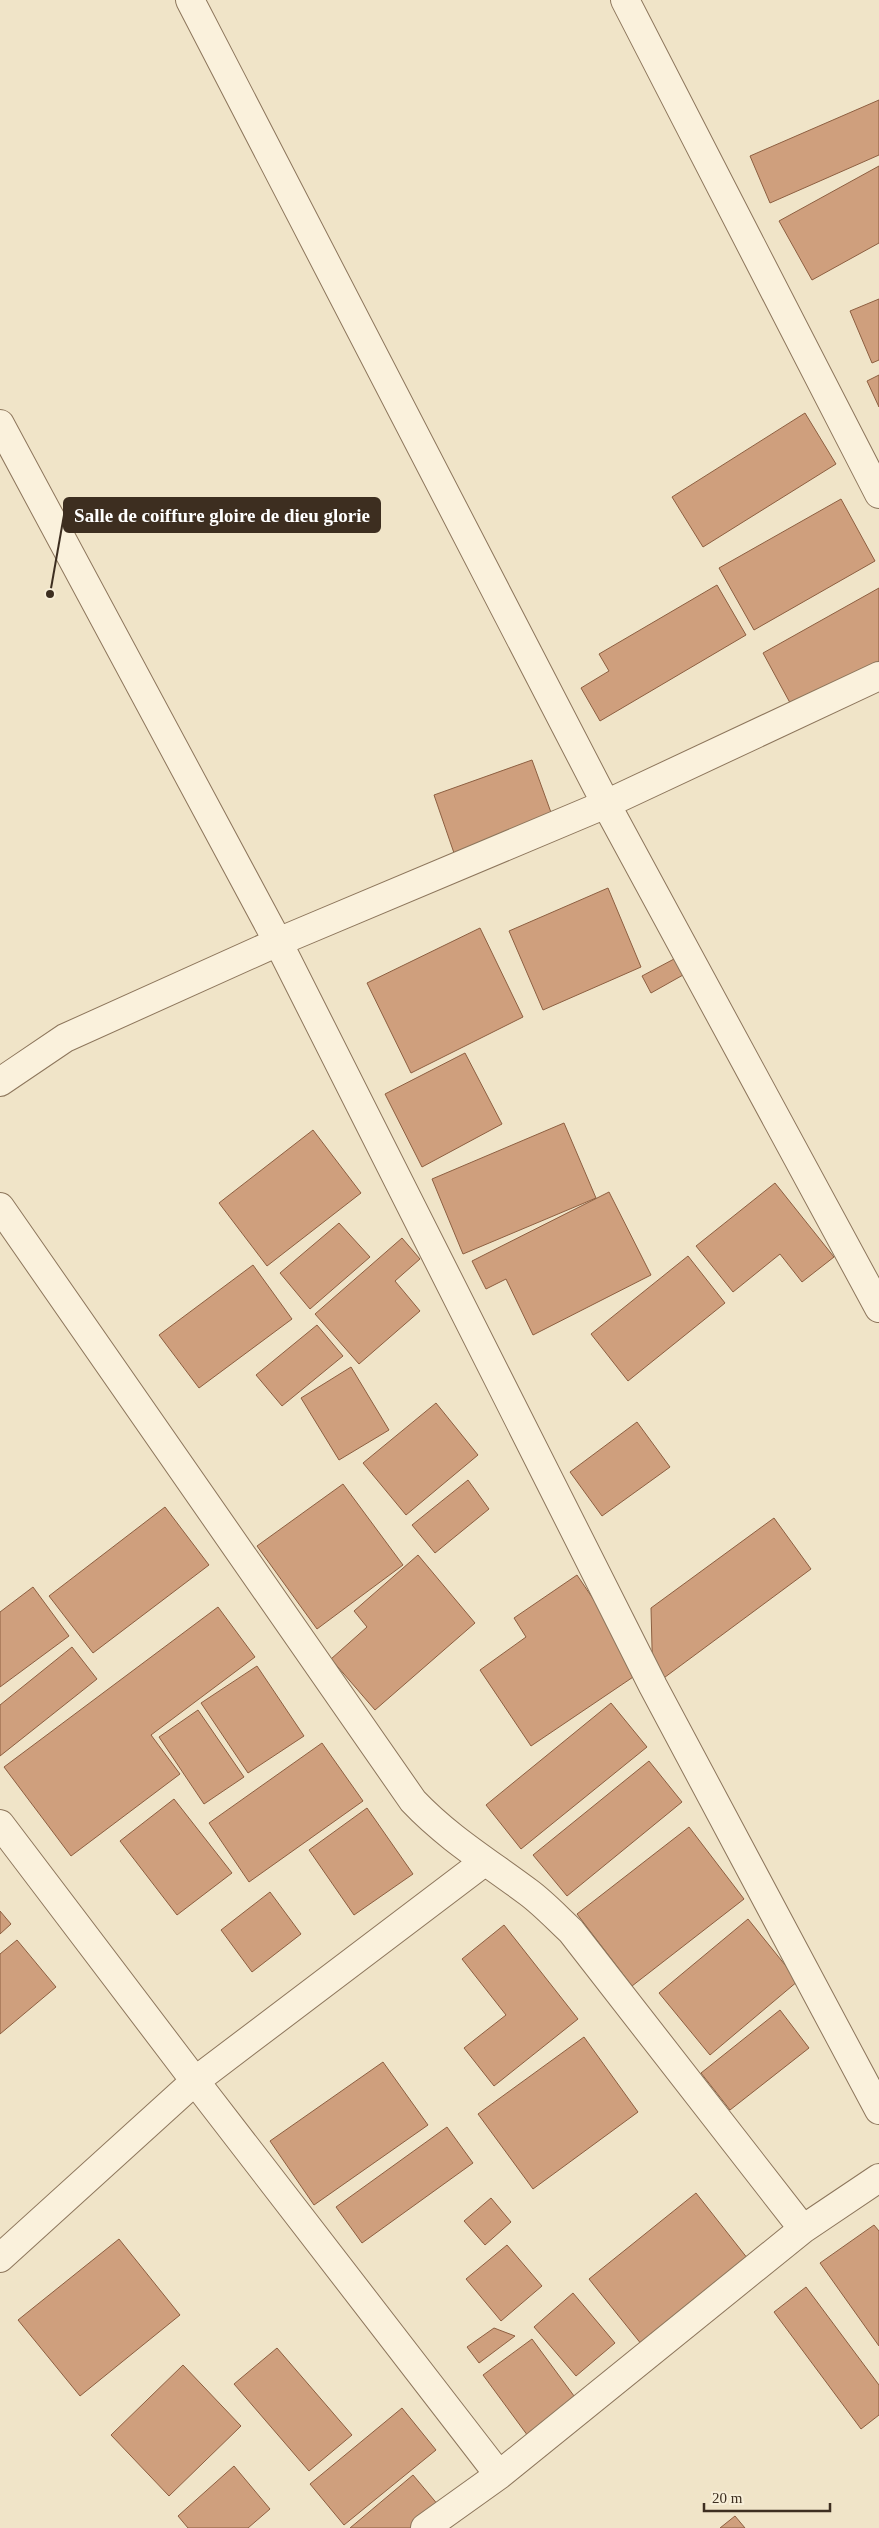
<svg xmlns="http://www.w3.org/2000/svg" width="879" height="2528" viewBox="0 0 879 2528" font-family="'Times New Roman',serif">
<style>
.building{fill:#cf9f7d;stroke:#8d5f41}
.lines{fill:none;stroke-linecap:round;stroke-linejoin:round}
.minor-casing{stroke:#8d765c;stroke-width:30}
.minor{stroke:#faf1dc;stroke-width:28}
.leader{fill:none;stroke:#3d2e20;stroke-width:2}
.callout-dot{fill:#3d2e20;stroke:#f7eed8;stroke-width:2}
.callout{fill:#3d2e20;stroke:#3d2e20;stroke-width:2}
.callout-label{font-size:19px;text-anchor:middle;font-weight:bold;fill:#fff}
</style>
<rect width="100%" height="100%" fill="#f0e4c8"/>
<path class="building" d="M879,100V155L770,203L750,156Z
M879,166V243L812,280L779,221Z
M879,299V360L872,363L850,311Z
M879,375V407L867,381Z
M805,413L836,464L703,547L672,497Z
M841,499L875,561L754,630L719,568Z
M717,585L746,635L600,721L581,688L609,671L599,654Z
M879,588V664L795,712L763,653Z
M532,760L553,818L454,853L434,795Z
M608,888L641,967L543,1010L509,931Z
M480,928L523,1017L411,1073L367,983Z
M674,959L683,975L651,993L642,976Z
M465,1053L502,1124L422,1167L385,1094Z
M564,1123L596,1198L463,1254L432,1179Z
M313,1130L361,1193L267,1266L219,1203Z
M775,1183L834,1257L802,1282L780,1254L733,1292L696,1246Z
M609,1192L651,1275L533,1335L506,1279L486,1289L472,1261Z
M339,1223L370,1257L310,1309L280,1273Z
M402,1238L420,1259L395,1281L420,1311L359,1364L315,1314Z
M688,1256L725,1303L628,1381L591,1334Z
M253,1265L292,1319L199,1388L159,1335Z
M317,1325L343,1356L282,1406L256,1375Z
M351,1367L389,1430L339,1460L301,1398Z
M436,1403L478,1455L406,1515L363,1463Z
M637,1422L670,1467L602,1516L570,1472Z
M468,1480L489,1509L435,1553L412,1525Z
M343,1484L403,1565L317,1629L257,1546Z
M165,1507L209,1565L93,1653L49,1596Z
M774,1518L811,1569L653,1686L651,1608Z
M418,1555L475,1623L375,1710L331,1659L367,1627L354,1611Z
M577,1575L642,1671L531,1746L480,1670L526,1637L514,1618Z
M33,1587L69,1636L0,1687V1612Z
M218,1607L255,1657L151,1735L180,1774L71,1856L4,1767Z
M72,1647L97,1679L0,1756V1705Z
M257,1666L304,1736L248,1773L201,1703Z
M611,1703L647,1747L521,1849L486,1805Z
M198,1710L244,1777L204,1804L159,1737Z
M322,1743L363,1801L249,1882L209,1823Z
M649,1761L682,1802L567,1896L533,1855Z
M174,1799L232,1873L177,1915L120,1841Z
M367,1808L413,1874L354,1915L309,1850Z
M689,1827L744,1899L632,1986L577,1914Z
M270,1892L301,1934L252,1972L221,1930Z
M0,1911L11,1924L0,1934Z
M748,1919L798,1981L710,2055L659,1993Z
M504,1925L578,2019L494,2086L464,2048L506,2015L462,1959Z
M17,1940L56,1987L0,2034V1954Z
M780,2010L809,2048L730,2110L701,2073Z
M584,2037L638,2112L533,2189L478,2114Z
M383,2062L428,2125L314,2205L270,2141Z
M447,2127L473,2163L362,2243L336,2207Z
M696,2193L748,2259L642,2345L589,2279Z
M491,2198L511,2222L485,2245L464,2221Z
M874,2225L879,2231V2346L820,2263Z
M119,2239L180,2315L80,2396L18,2320Z
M507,2245L542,2286L501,2321L466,2279Z
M806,2287L879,2385V2415L861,2429L774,2312Z
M573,2293L615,2343L576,2376L534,2327Z
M494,2328L515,2336L479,2363L467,2347Z
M532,2339L577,2400L528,2436L483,2375Z
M277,2348L352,2435L309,2471L234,2384Z
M183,2365L241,2426L169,2496L111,2435Z
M402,2408L436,2450L344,2525L310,2484Z
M234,2466L270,2509L248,2528H188L178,2516Z
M413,2475L439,2506L413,2528H350Z
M735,2516L745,2528H720Z"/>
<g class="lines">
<defs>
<path id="minor" d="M190,0L606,804L879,1308
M625,0L879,494
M0,424L278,942L653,1686L879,2110
M0,1082L65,1038L278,942L606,804L879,676
M0,1207L413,1801C448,1838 488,1862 528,1892C543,1903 557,1918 571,1931L803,2229
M0,1824L195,2081L499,2475
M0,2258L195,2081L484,1862
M425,2528L499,2475L803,2229L879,2178"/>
</defs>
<use href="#minor" class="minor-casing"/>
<use href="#minor" class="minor"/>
</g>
<path class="leader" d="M50 594L64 515"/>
<circle class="callout-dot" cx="50" cy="594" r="5"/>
<rect class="callout" x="64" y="498" width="316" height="34" rx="5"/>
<g class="callout-label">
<text x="222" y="522">Salle de coiffure gloire de dieu glorie</text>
</g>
<path d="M704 2503v8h126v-8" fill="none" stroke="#3d2e20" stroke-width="2.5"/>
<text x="712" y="2503" font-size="15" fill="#3d2e20" stroke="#f7eed8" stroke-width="4" paint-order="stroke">20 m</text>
</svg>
